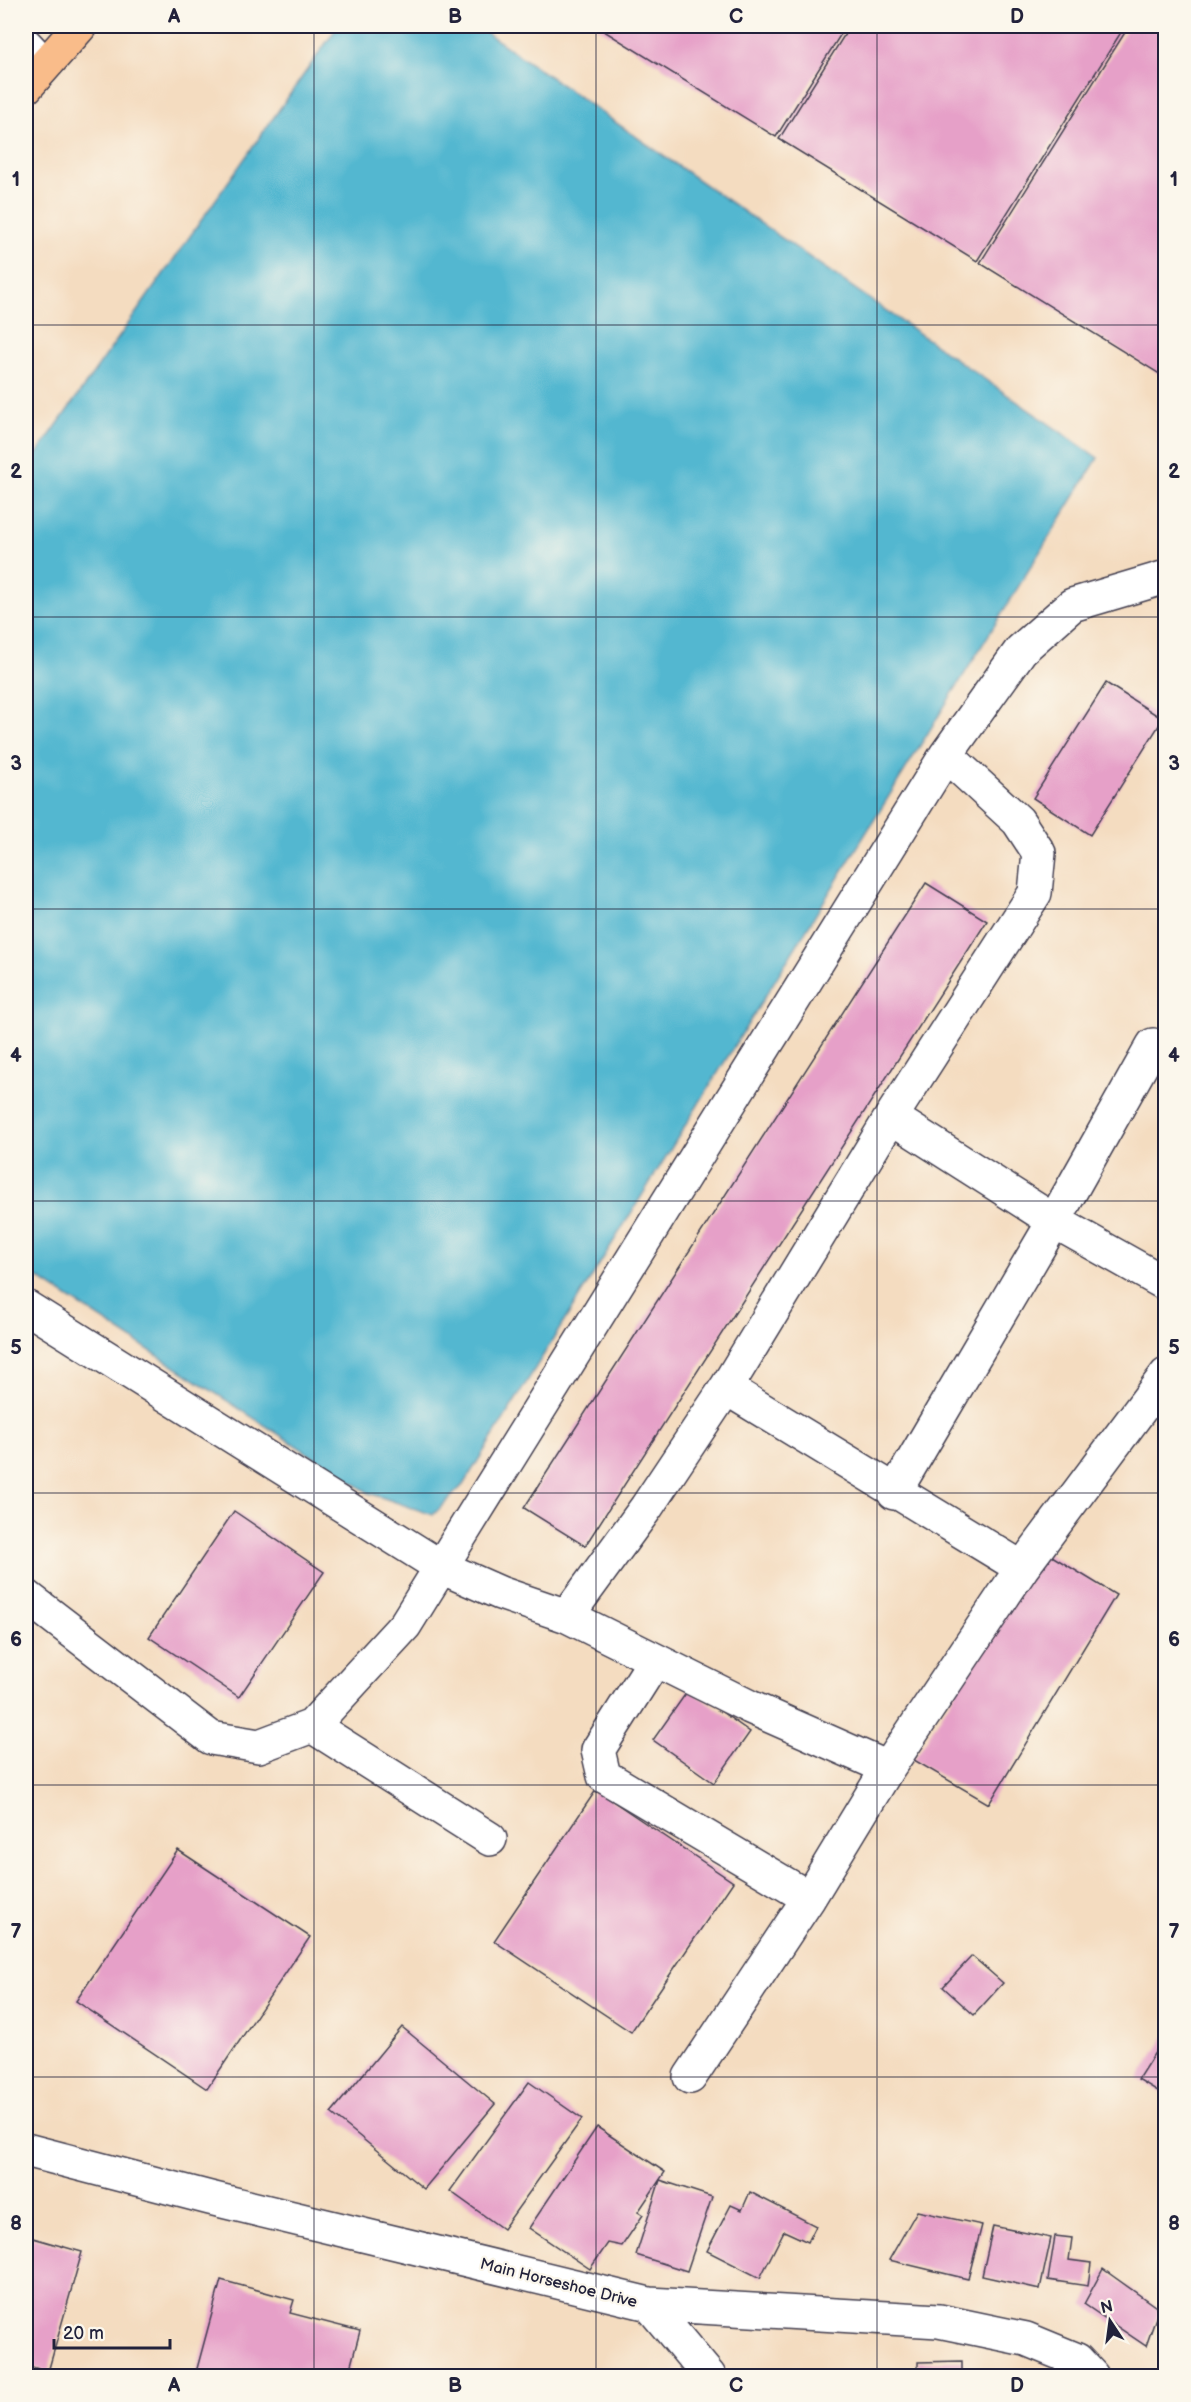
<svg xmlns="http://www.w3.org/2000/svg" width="1191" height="2402" viewBox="0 0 1191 2402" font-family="'Balsamiq Sans',sans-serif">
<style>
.water{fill:#52b7d0;stroke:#3a6c86;stroke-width:1.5}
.building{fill:#e6a0c8}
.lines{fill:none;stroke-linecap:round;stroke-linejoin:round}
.minor-casing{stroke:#423e4f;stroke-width:36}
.major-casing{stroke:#423e4f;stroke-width:36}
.minor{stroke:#fff;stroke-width:33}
.major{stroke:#f9bc8a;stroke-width:33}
.grid{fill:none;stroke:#22223b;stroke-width:1.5;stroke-opacity:0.55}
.labels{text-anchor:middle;stroke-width:4.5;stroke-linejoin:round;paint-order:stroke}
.street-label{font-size:16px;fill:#22223b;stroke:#fbf7ec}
.neatline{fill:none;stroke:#22223b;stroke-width:2}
.grid-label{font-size:20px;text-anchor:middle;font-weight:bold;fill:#22223b}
</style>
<rect width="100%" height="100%" fill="#fbf7ec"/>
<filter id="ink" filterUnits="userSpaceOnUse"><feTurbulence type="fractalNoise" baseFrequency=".0167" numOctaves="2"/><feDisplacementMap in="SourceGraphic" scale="12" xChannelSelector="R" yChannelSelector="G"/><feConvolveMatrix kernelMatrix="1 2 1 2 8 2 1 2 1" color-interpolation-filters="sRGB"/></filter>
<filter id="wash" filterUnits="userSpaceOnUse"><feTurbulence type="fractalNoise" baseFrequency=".008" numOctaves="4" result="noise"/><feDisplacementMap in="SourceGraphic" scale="24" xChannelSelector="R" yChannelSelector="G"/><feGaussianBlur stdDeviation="1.35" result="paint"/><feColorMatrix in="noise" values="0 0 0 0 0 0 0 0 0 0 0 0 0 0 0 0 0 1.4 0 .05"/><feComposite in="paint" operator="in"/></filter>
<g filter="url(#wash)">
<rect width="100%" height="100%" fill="#f4dcc0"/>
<path class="water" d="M338,26H477L1098,458L463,1485L433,1515L369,1493L26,1270V469Z"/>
<g id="blocks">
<path class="building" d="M596,26H846L776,137Z
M850,26H1125L977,261L779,139Z
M1129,26H1166V378L980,263Z
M1106,683L1163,719L1090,835L1033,798Z
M926,883L987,921L585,1546L524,1508Z
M234,1511L324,1572L239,1697L149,1637Z
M1042,1550L1116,1595L989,1804L914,1760Z
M689,1689L750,1732L714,1783L653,1740Z
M596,1790L733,1882L631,2032L494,1941Z
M178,1850L310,1937L207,2089L76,2001Z
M972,1956L1003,1983L974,2015L943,1987Z
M402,2027L495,2104L424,2189L331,2113Z
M1166,2035V2096L1138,2079Z
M529,2082L582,2119L503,2229L450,2191Z
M597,2127L665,2172L638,2212L643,2215L622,2246L608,2243L590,2269L529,2228Z
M660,2180L712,2197L687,2271L636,2255Z
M750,2192L816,2226L808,2242L784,2231L760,2278L707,2251L731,2205L742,2210Z
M917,2211L982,2225L968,2279L889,2260Z
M993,2226L1051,2238L1040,2289L982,2276Z
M26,2236L82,2252L48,2372L26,2365Z
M1055,2236L1072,2238L1069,2260L1091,2263L1088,2286L1048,2280Z
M1103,2269L1159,2309L1146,2346L1084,2304Z
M221,2280L294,2300L290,2313L360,2331L348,2376H195Z
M962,2361V2376H918V2362Z"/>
</g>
</g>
<g filter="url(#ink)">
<use href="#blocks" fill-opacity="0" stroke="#423e4f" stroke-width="1.5"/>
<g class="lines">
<defs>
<path id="minor" d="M26,45L44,64
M891,1117L1054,1221L1166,1284
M26,1307L441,1567L946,755L1021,650L1072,605L1166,577
M726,1388L1022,1568
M894,1493L1054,1221L1153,1045
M26,1596L211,1738L259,1746L312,1726L405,1625L441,1567L500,1593L567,1616L750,1707L888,1768
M567,1616L646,1508L726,1388L891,1117L1035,893L1039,853L1018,821L946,755
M655,1660L598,1750L604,1776L809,1898
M312,1726L490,1839
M690,2077L809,1898L888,1768L1022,1568L1166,1375
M26,2150L210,2198L649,2304L939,2321L1026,2339L1077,2360L1092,2376
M649,2304L709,2376"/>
<path id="major" d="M26,87L80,26"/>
</defs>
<use href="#minor" class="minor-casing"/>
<use href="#major" class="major-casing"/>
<use href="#minor" class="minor"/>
<use href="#major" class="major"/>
</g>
</g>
<path class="grid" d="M314,26V2376M596,26V2376M877,26V2376M26,325H1166M26,617H1166M26,909H1166M26,1201H1166M26,1493H1166M26,1785H1166M26,2077H1166"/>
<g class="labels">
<g class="street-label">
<text transform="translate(559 2282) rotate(14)" y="6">Main Horseshoe Drive</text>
</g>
</g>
<rect width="1191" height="2402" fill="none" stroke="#fbf7ec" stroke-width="66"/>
<g transform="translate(1110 2321) rotate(347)" stroke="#fbf7ec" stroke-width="4.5" paint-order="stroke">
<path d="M0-4.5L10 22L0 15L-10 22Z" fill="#22223b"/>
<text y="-9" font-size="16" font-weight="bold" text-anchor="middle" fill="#22223b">N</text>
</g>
<path d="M54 2339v9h116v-9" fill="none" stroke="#22223b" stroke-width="3"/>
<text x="63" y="2339" font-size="18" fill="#22223b" stroke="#fbf7ec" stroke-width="4.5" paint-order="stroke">20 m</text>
<rect x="33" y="33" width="1125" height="2336" class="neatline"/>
<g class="grid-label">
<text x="174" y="23">A</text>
<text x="455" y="23">B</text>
<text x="736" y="23">C</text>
<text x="1017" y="23">D</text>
<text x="16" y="186">1</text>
<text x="1174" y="186">1</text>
<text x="16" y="478">2</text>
<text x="1174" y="478">2</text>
<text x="16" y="770">3</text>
<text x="1174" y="770">3</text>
<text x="16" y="1062">4</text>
<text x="1174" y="1062">4</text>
<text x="16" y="1354">5</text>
<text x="1174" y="1354">5</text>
<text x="16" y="1646">6</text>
<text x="1174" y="1646">6</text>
<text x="16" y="1938">7</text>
<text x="1174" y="1938">7</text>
<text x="16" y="2230">8</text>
<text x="1174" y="2230">8</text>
<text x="174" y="2392">A</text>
<text x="455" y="2392">B</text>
<text x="736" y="2392">C</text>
<text x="1017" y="2392">D</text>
</g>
</svg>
